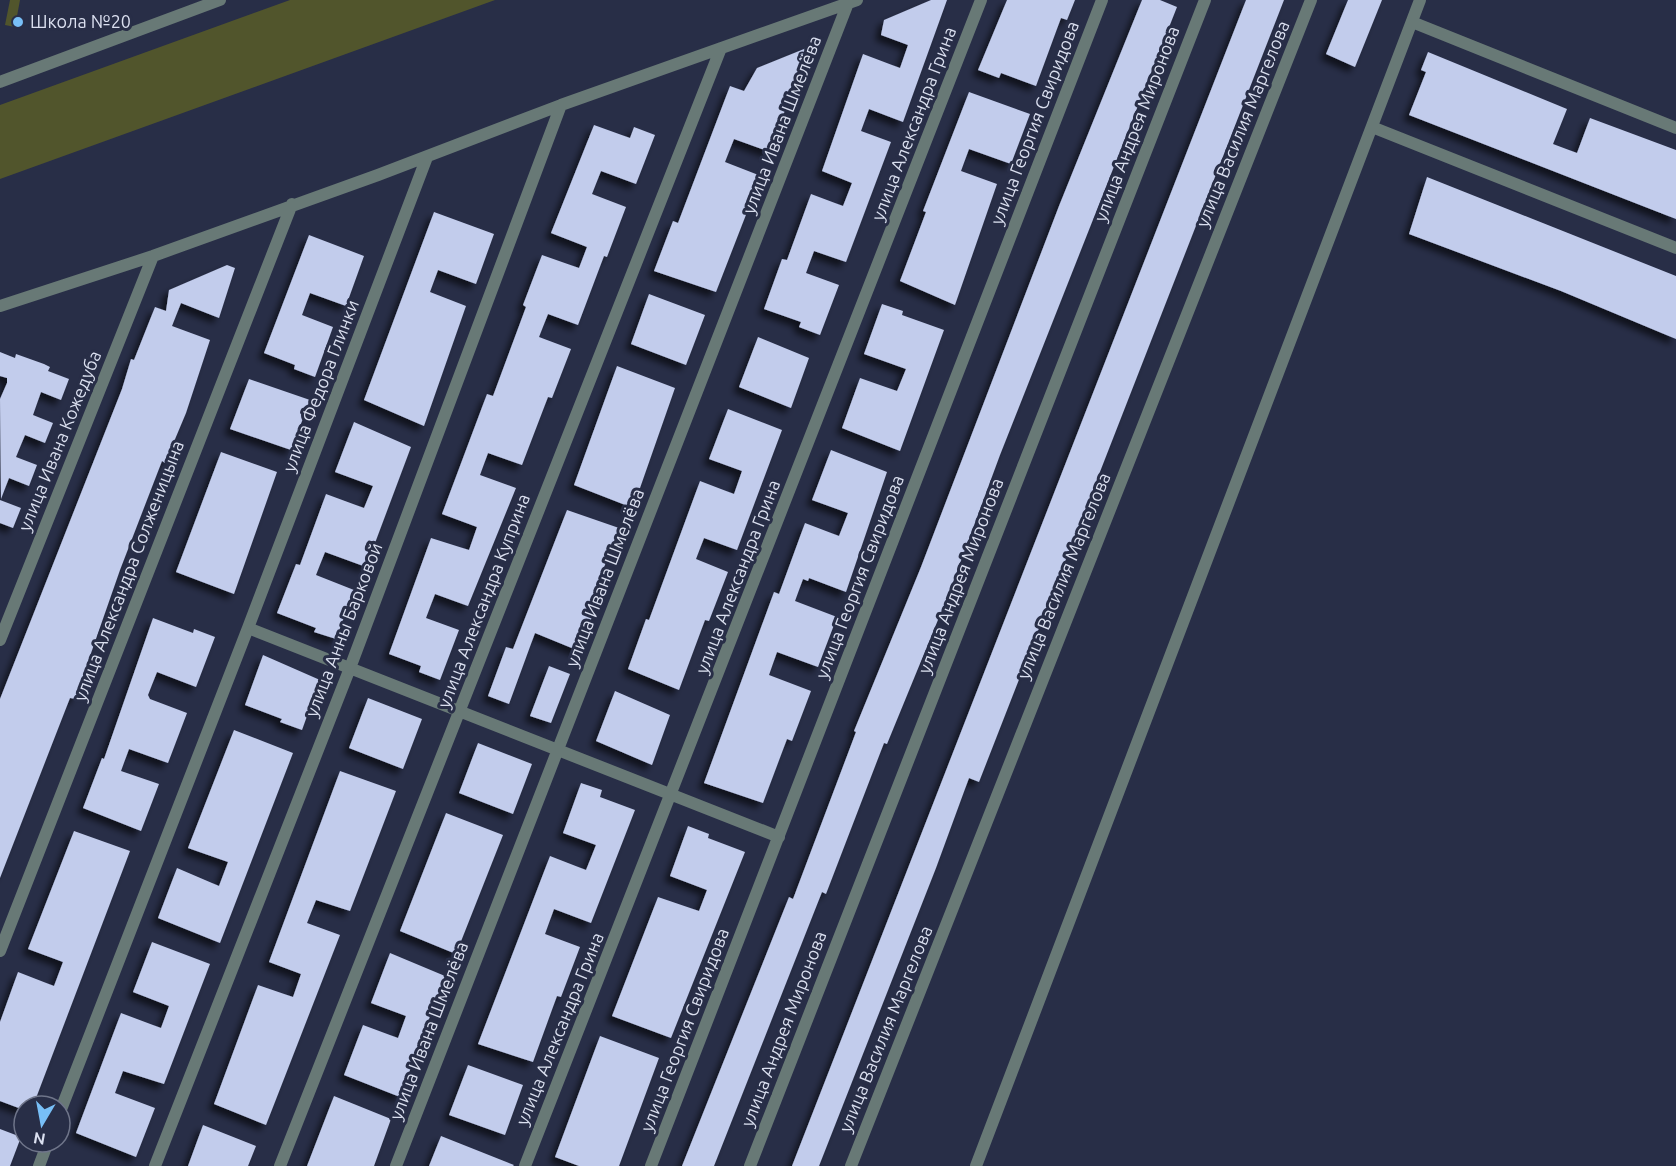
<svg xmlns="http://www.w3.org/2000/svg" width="1676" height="1166" viewBox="0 0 1676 1166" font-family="Ubuntu,sans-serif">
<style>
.green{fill:#51552c}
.building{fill:#c2ccec;filter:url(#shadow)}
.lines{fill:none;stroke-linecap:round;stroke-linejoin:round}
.street{stroke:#687976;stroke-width:12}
.poi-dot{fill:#78bff7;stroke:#282e47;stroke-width:2}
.labels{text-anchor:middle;stroke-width:6;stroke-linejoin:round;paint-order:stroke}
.poi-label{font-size:18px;fill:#dadfef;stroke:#282e47;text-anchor:start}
.street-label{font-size:18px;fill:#dadfef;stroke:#282e47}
</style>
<defs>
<filter id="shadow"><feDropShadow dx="-5.5" dy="5.5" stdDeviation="3" flood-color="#0009"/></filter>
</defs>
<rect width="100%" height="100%" fill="#282e47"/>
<path class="green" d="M10,0H20L15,27L5,25Z
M290,0H495L0,179V105Z"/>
<path class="building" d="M931,0H947L903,122L869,109L861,131L891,142L846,262L814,251L806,273L839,285L820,335L799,327L801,322L764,309L782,259L787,260L811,194L843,206L852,183L822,171L863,54L900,68L908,45L881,35L884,20Z
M1007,0H1075L1067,20L1061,18L1036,86L1001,73L999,78L978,70Z
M1142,0H1160L1177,7L1000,455L949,593L887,744L884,743L826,894L822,892L714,1166H682L789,897L793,899L856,732L854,731L921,567L1059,206Z
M1246,0H1284L979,782L969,778L936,868L819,1166H792Z
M1348,0H1382L1355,67L1326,54Z
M809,47L785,101L788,102L770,152L734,139L725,162L761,176L716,292L654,271L673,221L678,223L730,86L744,91L757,68Z
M1428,52L1567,109L1553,144L1577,153L1590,118L1676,150V219L1409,115L1426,72L1421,70Z
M969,92L1030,114L1011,164L969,149L961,171L997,184L955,305L900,281L926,212L923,211Z
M594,125L630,138L634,127L655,135L636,184L601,171L592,194L626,207L607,257L604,256L578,325L548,314L539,337L571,349L552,398L548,397L522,465L488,453L480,475L516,488L468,606L435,594L426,618L459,630L440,680L419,672L421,666L389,654L431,538L469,550L477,527L442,514L487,394L493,396L526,307L523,305L542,255L579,268L587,247L551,233Z
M1427,177L1676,276V339L1561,291L1409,234Z
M434,212L494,234L476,284L438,270L430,292L466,306L424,426L364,400Z
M309,235L364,256L346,306L310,293L302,315L333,327L315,377L294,369L295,365L264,353Z
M227,265L235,268L219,318L181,303L172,326L210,340L186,413L165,463L162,461L120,570L75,699L70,698L0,878V699L122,389L131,359L134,360L155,307L166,311L169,290Z
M649,294L705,315L686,365L631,344Z
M882,304L903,311L902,315L944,330L900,451L842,428L860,378L897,391L906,369L864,354Z
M758,337L809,358L791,408L739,387Z
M0,352L15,358L16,354L44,364L50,367L48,371L69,379L61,400L41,392L33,415L53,423L45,443L25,435L16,457L37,465L29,486L9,478L1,499L0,399L7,383V378L0,376Z
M617,366L675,388L633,508L574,485Z
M249,379L310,400L291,450L230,429Z
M728,409L782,430L737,550L704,538L696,559L728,572L709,621L705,620L679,690L628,669L646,619L649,620L700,481L734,494L742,471L709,459Z
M354,422L411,447L366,567L325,552L316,575L354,590L336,639L314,632L316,628L277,613L296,564L300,565L326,494L364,508L373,486L335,472Z
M831,450L887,472L846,592L809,578L808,581L803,579L795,601L837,617L818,667L777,652L769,675L811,691L792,741L787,739L763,803L704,783L774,592L779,594L805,523L839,536L848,513L812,500Z
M221,452L277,472L234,594L176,572Z
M0,500L21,508L13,528L0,523Z
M567,510L619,528L592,599L598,601L579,651L535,633L509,704L488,696L506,647L513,649Z
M153,618L193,633L194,629L215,637L196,687L157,672L148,695L150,699L187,713L168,763L129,749L121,771L159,784L141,831L83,808L102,758L104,759Z
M263,655L320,680L302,730L280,722L282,719L245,705Z
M549,666L570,674L551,723L530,716Z
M615,691L670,715L652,765L596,741Z
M368,698L422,719L403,769L349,748Z
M234,730L293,753L220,943L158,918L177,868L219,886L228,862L188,848Z
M478,743L532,764L513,814L459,793Z
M340,771L396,791L350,911L316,900L307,923L340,935L266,1125L214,1104L258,985L293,997L301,974L269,962Z
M581,783L602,790L600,797L635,810L591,923L554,909L545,934L580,947L561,997L557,996L533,1062L478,1044L550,856L586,870L596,845L563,833Z
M446,813L503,835L456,954L400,931Z
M688,826L709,834L708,838L745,852L671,1038L612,1016L658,897L699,911L707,890L670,876Z
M74,831L130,851L33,1106H24V1110L0,1101V1022L18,972L54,986L63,962L28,949Z
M152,942L210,964L164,1084L123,1071L115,1093L155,1108L136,1157L76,1133L121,1013L161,1028L169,1006L133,992Z
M390,953L445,976L400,1097L344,1075L363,1025L398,1038L406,1016L371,1003Z
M600,1036L659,1058L619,1166H579L555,1157Z
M468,1065L523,1085L505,1135L449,1115Z
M334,1096L391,1119L374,1166H307Z
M203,1125L256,1146L248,1166H188Z
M0,1129L21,1137L10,1166H0Z
M441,1136L514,1165L513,1166H429Z"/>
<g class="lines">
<path class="street" d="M1412,22L1676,128
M0,82L220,0
M1372,127L1676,248
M0,306L153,256L378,175L561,105L857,0
M248,628L779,837
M0,640L153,256
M0,951L292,204
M60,1112L248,628L427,157
M39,1166L48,1142
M155,1166L350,668L561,105
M280,1166L721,48
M396,1166L848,3
M525,1166L981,0
M651,1166L1102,0
M750,1166L1205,0
M851,1166L1311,0
M976,1166L1420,0"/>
</g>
<circle class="poi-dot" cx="18" cy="22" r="6"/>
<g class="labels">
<g class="poi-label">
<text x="30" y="28">Школа №20</text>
</g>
<g class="street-label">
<text transform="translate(1035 123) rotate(-69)" y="6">улица Георгия Свиридова</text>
<text transform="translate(914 124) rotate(-69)" y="6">улица Александра Грина</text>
<text transform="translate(1137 124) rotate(-69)" y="6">улица Андрея Миронова</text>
<text transform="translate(1243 124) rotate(-68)" y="6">улица Василия Маргелова</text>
<text transform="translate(782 125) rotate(-69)" y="6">улица Ивана Шмелёва</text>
<text transform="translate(321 386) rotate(-69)" y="6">улица Федора Глинки</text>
<text transform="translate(60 441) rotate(-68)" y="6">улица Ивана Кожедуба</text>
<text transform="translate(129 571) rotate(-69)" y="6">улица Александра Солженицына</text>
<text transform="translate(961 576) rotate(-69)" y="6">улица Андрея Миронова</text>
<text transform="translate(1064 576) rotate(-68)" y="6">улица Василия Маргелова</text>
<text transform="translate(738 577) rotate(-69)" y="6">улица Александра Грина</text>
<text transform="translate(860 577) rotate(-69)" y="6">улица Георгия Свиридова</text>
<text transform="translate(605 578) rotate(-69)" y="6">улица Ивана Шмелёва</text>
<text transform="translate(484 601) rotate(-69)" y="6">улица Александра Куприна</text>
<text transform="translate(344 630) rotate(-69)" y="6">улица Анны Барковой</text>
<text transform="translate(560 1029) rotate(-68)" y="6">улица Александра Грина</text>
<text transform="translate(784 1029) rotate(-69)" y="6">улица Андрея Миронова</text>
<text transform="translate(886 1029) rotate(-68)" y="6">улица Василия Маргелова</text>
<text transform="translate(685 1030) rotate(-69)" y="6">улица Георгия Свиридова</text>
<text transform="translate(429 1031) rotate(-69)" y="6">улица Ивана Шмелёва</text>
</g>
</g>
<g transform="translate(42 1124) rotate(190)"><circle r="28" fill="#282e47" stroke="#6f758a" stroke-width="1.5"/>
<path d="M0-4.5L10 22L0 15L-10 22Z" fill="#78bff7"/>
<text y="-9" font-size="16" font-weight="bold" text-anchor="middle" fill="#dadfef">N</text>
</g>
</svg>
